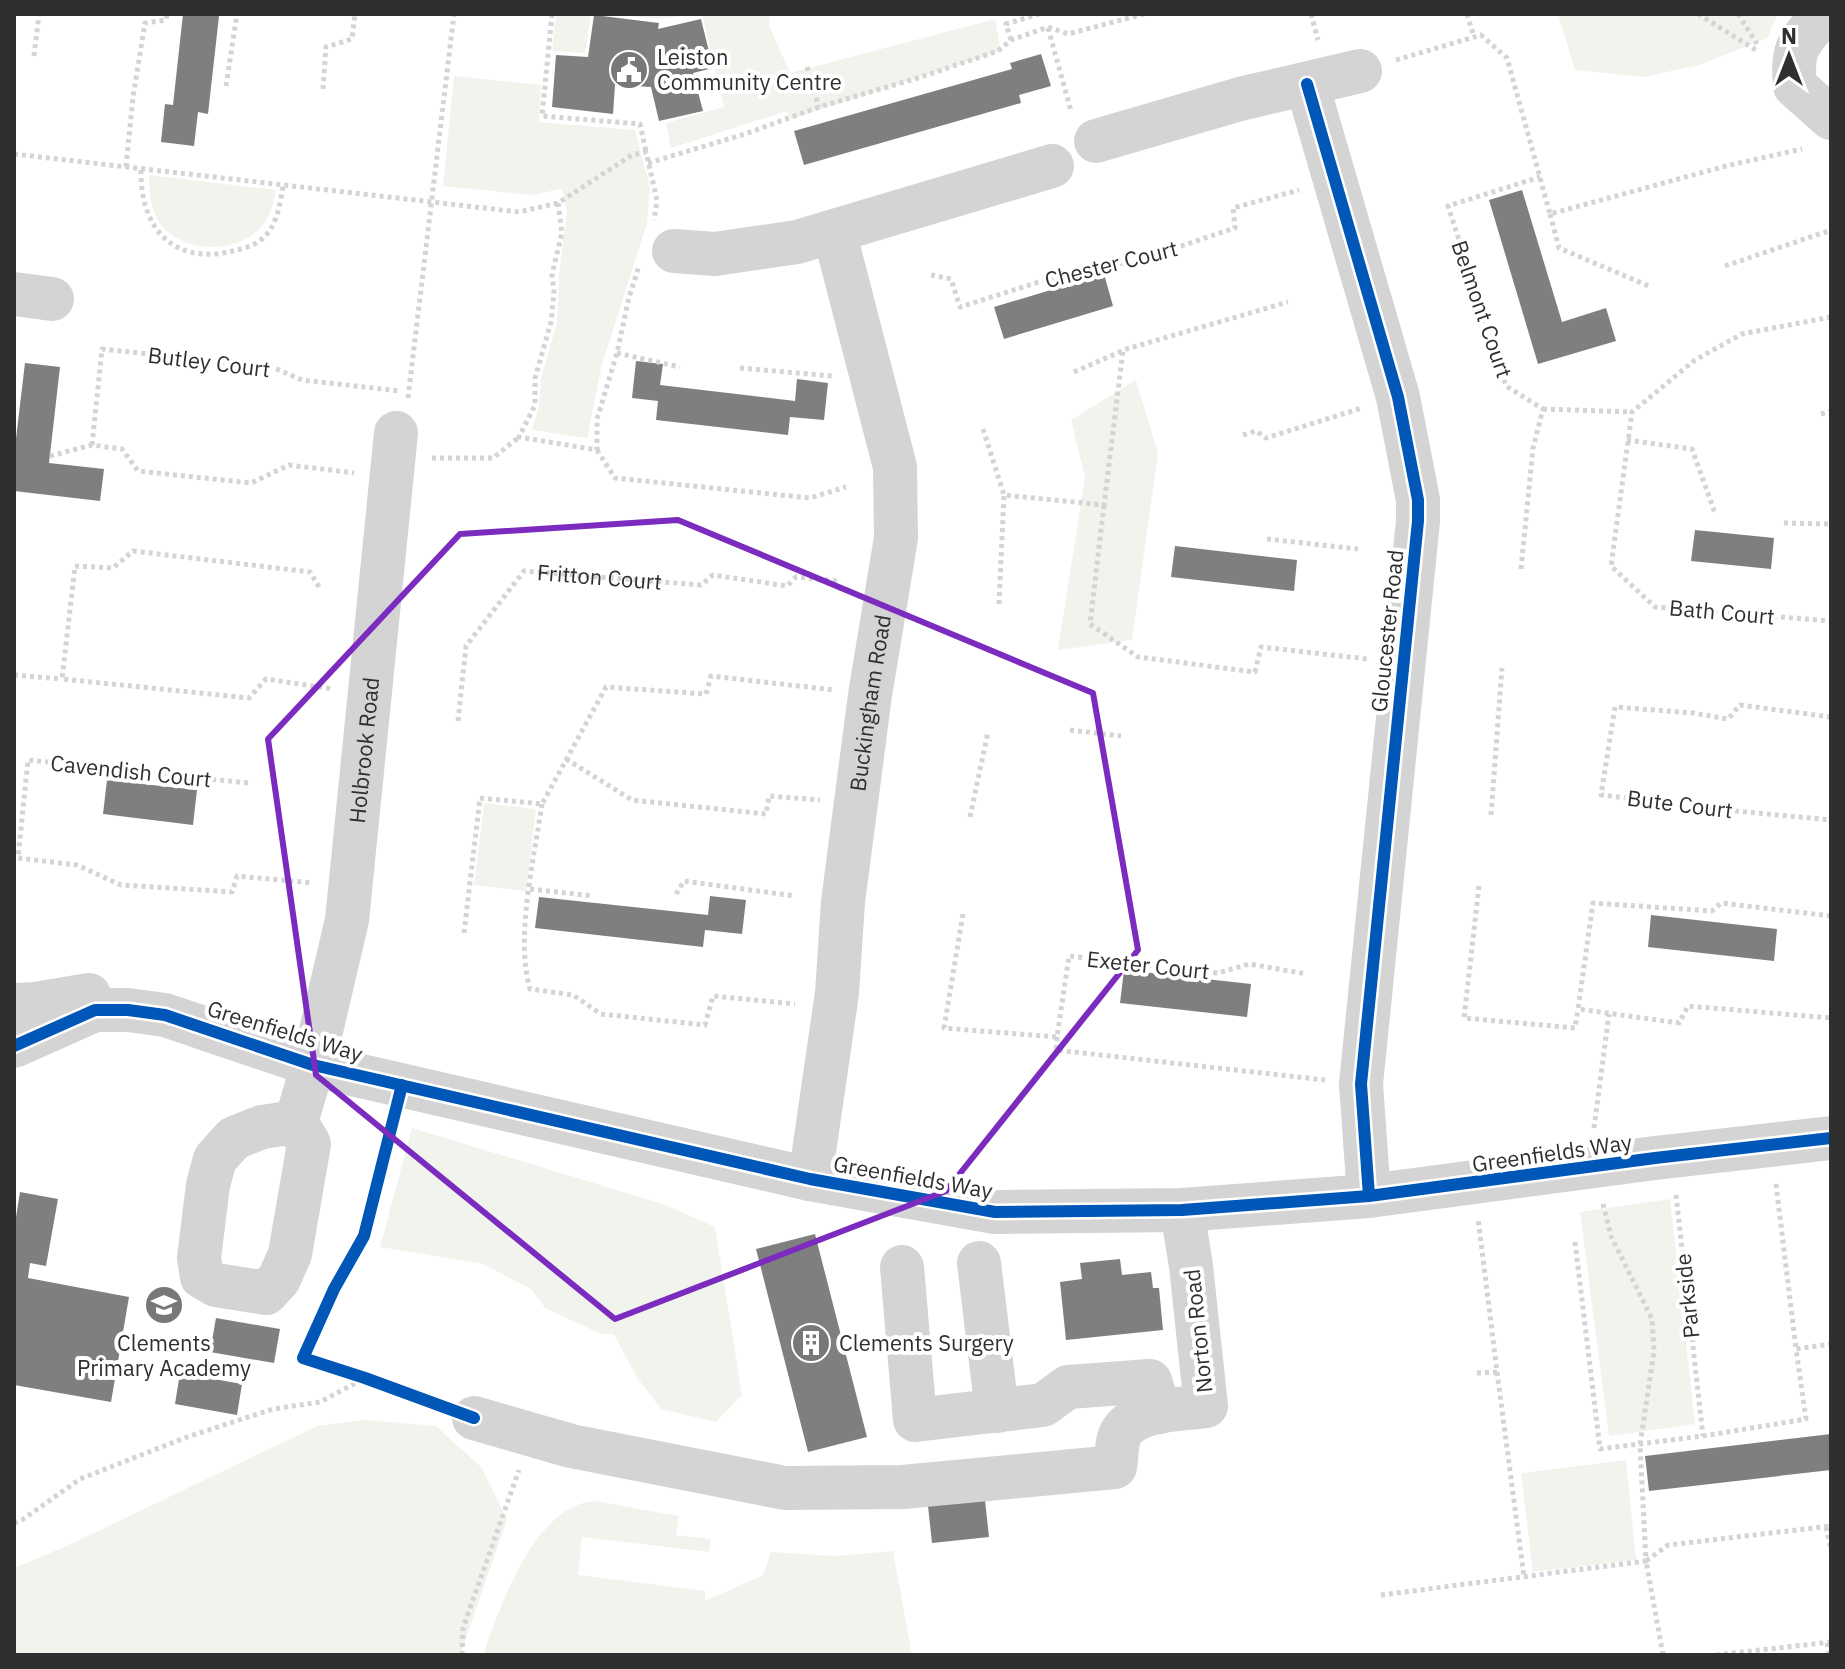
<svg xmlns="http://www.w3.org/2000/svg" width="1845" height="1669" viewBox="0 0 1845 1669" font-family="'IBM Plex Sans',sans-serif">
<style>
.green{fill:#f1f4ed}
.building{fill:#7f7f7f}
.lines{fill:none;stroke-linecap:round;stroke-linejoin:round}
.path{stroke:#d4d4d4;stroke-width:5;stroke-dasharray:4 4;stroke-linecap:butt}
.minor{stroke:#d4d4d4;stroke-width:44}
.cycleway-casing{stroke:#fff;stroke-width:17}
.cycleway{stroke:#0057b8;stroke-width:12}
.marked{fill:none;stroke:#7b2cbf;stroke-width:6;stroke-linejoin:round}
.labels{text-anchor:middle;stroke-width:8;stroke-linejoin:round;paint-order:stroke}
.poi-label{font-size:22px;fill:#2f2f2f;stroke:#fff;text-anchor:start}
.street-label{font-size:22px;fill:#2f2f2f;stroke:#fff}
</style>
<rect width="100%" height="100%" fill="#fff"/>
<path class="green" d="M556,14H591L585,53L552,51Z
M606,14H696L659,19Z
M702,14H770L769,25L790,73L995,19L1001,51L791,119L787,111L671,148L666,123L724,107Z
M1558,14H1778L1767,38L1699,65L1644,77L1575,70Z
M454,76L541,85L539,122L635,130L650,188L647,223L601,368L587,438L532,430L539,405L541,378L557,323L559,274L567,212L562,189L531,195L443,186Z
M149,175L276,190C274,199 272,211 267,219C247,253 190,256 164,228C151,214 149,193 149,175Z
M1136,380L1158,453L1132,640L1058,650L1085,477L1071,420Z
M484,803L536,809L526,891L474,885Z
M412,1128L663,1204L715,1227L742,1395L716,1422L661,1409L636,1376L614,1334H601L545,1308L531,1289L483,1264L380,1247Z
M1670,1199L1695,1424L1609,1436L1580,1212Z
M364,1420L436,1426L482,1468L507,1520L460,1655H14V1568L69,1545L317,1426Z
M1626,1460L1636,1560L1533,1572L1521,1473Z
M594,1501L679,1516L676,1535L711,1539L709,1552L582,1537L578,1575L705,1591V1601L763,1575L771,1552L835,1556L893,1551L912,1655H483C500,1607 534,1506 594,1501Z"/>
<path class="building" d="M183,14L219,16L208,114L198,112L194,146L161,142L165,104L173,105Z
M594,15L659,23L658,29L701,19L713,68L693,73L703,111L659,121L651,87L615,85L613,114L552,107L556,55L588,57Z
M1041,54L1051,86L1019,95L1021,103L804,165L794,131L1012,69L1010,63Z
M1522,190L1562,322L1606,308L1616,341L1538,364L1489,200Z
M1104,274L1113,306L1004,339L994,307Z
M636,361L663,364L660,385L795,401L797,379L828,383L824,420L790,417L788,435L656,420L658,401L632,398Z
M25,363L60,367L49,463L104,469L100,501L14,491V455Z
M1695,530L1774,538L1771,569L1691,561Z
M1175,546L1297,560L1294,591L1171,577Z
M107,780L197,790L193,825L103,814Z
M710,896L746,900L742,934L705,930L703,947L535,928L539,897L708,915Z
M1651,915L1777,929L1774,961L1648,947Z
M1124,970L1251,984L1247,1017L1120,1003Z
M20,1192L58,1199L46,1266L30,1263L28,1278L129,1297L111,1402L14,1385V1230Z
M815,1234L867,1437L808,1452L756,1249Z
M1120,1259L1122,1275L1151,1272L1153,1288H1159L1163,1330L1066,1340L1060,1282L1082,1279L1080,1263Z
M216,1318L280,1329L274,1363L210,1352Z
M180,1373L242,1384L237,1415L175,1404Z
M1831,1434V1470L1649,1491L1645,1456Z
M985,1500L989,1537L932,1543L928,1506Z"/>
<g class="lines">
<g class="path">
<path d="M552,14L542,116L640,124L646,152"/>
<path d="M1311,14L1318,40"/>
<path d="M1467,14L1474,37"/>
<path d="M1698,14L1759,52"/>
<path d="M1738,14L1757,44"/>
<path d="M1048,28L1071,111"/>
<path d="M1011,40L1006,24L1039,14"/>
<path d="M34,56L39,14"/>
<path d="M1396,60L1481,35L1507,58L1550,214L1726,166L1802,149"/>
<path d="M807,67L819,107"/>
<path d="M226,86L237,14"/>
<path d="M323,89L326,47L352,39L355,14"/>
<path d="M14,154L519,212L558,203L632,155L646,152L657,200L654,220"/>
<path d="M648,163L745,134L819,107L918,78L998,51L1011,40L1048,27L1068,34L1144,14"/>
<path d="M126,167L133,97L145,23L166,20L167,14"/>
<path d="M141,170C140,225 170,264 229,252C240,249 254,247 263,238C277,226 280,204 283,186"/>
<path d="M558,203L562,233L552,274L554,292L551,322L535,378V405L519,437L597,450V419L617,353L629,297L639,266"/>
<path d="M1550,214L1559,248L1651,287"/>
<path d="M1725,266L1831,230"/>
<path d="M931,275L951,279L960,307L1096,264L1130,263L1235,228L1233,208L1299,190"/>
<path d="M1831,317L1742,334L1695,360L1632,412L1611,566L1655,607L1831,621"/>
<path d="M617,353L680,367"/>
<path d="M740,368L832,376"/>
<path d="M1074,372L1122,351"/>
<path d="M408,398L454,14"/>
<path d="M1543,409L1632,412"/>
<path d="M1821,414L1831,411"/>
<path d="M983,429L1004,495"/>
<path d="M1243,435L1256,431L1266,438L1362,408"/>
<path d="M1627,440L1692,449L1715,513"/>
<path d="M92,445L102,349L272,367L302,380L400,391"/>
<path d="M597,450L615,478L810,498L846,487"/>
<path d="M50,456L92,445L122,449L138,471L251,483L289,465L354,473"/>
<path d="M432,458H493L519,437"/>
<path d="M1104,505L1090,624L1138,657L1255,672L1261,647L1367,659"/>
<path d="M1784,523L1831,524"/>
<path d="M1267,539L1358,549"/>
<path d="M1521,569L1533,448L1543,409L1506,386L1448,206L1540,177"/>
<path d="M319,587L310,572L133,551L113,568L75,566L62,679L249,698L266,679L333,689"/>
<path d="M999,604L1004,495L1104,505L1123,350L1288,302"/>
<path d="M14,675L62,679"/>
<path d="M1831,717L1740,705L1728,719L1693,713L1615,707L1601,795L1736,811L1831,820"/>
<path id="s1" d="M458,721L466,646L524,571L701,585L713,575L787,586L796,577L837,581"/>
<path d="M1070,730L1121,736"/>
<path d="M566,759L632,800L766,814L769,796L820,800"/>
<path d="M248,783L28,760L18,858L77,865L121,885L232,892L237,876L313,883"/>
<path d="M542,804C534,859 515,937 530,989L573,995L601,1014L705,1025L713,996L795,1004"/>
<path d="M1491,815L1502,668"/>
<path d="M970,817L988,732"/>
<path d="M1479,886L1464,1018L1575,1028L1578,1009"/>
<path d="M530,889L593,896"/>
<path d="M676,894L684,881L795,896"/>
<path d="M963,914L944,1028L1057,1037L1069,956L1218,973L1249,964L1307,974"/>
<path d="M1831,916L1721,903L1712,911L1593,903L1578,1009L1679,1023L1688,1006L1831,1018"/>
<path d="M464,933L480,798L542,804L606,687L706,694L711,676L834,690"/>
<path d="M1057,1037L1056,1050L1325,1080"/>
<path d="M1594,1128L1609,1014"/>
<path d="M1776,1184L1796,1349"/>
<path d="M1676,1195L1703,1436"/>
<path d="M1575,1242L1600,1449L1703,1436L1806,1419L1796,1349L1831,1344"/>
<path d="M1497,1372L1524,1577"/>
<path d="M1477,1373L1497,1372L1478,1218"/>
<path d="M14,1523L22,1520L80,1479L187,1437L273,1409L320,1402L365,1378"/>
<path d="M1826,1527L1831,1550"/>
<path d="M1381,1595L1646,1561L1640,1445L1654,1351L1652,1319L1611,1236L1603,1204"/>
<path d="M1827,1643L1829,1655"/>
<path d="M462,1655L463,1628L519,1470"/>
<path d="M1663,1655L1646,1561L1668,1545L1831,1526"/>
<path d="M1716,1655L1831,1642"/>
</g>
<g class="minor">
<path d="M1823,14C1799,43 1791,47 1795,86L1831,118"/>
<path d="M1307,84L1398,397L1418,500V521L1361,1084L1369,1196"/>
<path d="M1096,141L1240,99L1360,71"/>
<path d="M674,251L715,254L797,242L1052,166"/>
<path d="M14,294L52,299"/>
<path d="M14,1005L35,1004L89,995"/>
<path d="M14,1046L95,1010H128L165,1015L313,1065L810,1179L995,1212L1182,1210L1369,1196L1655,1158L1831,1138"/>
<path id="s2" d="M296,1122L309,1144L290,1254L279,1279L266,1293L216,1285L202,1277L199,1258L208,1185L215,1159L234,1138L262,1127L296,1122L313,1065L347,920L396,433"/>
<path id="s3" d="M810,1179L837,993L843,902L870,695L896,538L895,467L834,231"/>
<path d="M979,1263L997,1411"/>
<path d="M902,1267L915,1420L1043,1405L1068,1387L1150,1381L1160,1412"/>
<path d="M474,1418L571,1446L785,1488L903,1487L1115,1467C1117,1457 1116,1444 1120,1435C1133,1408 1180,1410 1206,1406L1191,1266L1182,1210"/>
</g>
<defs>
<path id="cycleway" d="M1307,84L1398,397L1418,500V521L1361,1084L1369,1196
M14,1046L95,1010H128L165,1015L313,1065L810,1179L995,1212L1182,1210L1369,1196L1655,1158L1831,1138
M402,1085L364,1236L334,1289L303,1358L365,1378L474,1418"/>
</defs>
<use href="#cycleway" class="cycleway-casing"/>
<use href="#cycleway" class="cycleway"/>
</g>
<path class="marked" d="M678,520L1093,693L1138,950L946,1191L615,1319L316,1075L268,739L460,534Z"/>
<defs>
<symbol id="civic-disc" viewBox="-11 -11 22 22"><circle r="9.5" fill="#787878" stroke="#fff"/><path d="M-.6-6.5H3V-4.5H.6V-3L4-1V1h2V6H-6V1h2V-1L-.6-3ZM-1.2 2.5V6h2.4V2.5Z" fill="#fff"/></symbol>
<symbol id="school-disc" viewBox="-11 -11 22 22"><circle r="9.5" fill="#787878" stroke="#fff"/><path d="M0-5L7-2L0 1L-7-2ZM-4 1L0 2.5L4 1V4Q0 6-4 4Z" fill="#fff"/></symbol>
<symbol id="building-disc" viewBox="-11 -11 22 22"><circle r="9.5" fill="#787878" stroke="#fff"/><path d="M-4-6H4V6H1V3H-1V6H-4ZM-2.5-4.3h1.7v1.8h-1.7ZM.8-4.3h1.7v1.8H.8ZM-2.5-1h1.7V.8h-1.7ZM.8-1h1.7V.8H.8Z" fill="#fff"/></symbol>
</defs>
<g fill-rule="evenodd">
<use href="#civic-disc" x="607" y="48" width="44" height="44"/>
<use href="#school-disc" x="142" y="1283" width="44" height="44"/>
<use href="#building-disc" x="789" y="1321" width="44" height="44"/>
</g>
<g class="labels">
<g class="poi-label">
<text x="657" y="65">Leiston<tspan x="657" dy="25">Community Centre</tspan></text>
<text x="164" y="1351" text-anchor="middle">Clements<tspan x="164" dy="25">Primary Academy</tspan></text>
<text x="839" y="1351">Clements Surgery</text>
</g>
<g class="street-label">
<text transform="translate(1111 264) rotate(-14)" y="8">Chester Court</text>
<text transform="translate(1482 309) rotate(71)" y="8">Belmont Court</text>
<text transform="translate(209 362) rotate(7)" y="8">Butley Court</text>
<text dy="8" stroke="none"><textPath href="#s1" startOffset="246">Fritton Court</textPath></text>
<text transform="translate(1722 612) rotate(5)" y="8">Bath Court</text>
<text transform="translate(1387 631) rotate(-84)" y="8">Gloucester Road</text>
<text dy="8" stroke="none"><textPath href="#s3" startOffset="480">Buckingham Road</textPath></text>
<text dy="8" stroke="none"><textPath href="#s2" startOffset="842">Holbrook Road</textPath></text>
<text transform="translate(131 771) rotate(6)" y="8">Cavendish Court</text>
<text transform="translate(1680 804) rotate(7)" y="8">Bute Court</text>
<text transform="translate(1148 965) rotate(6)" y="8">Exeter Court</text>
<text transform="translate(285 1031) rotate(17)" y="8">Greenfields Way</text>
<text transform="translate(1552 1153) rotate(-8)" y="8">Greenfields Way</text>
<text transform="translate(913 1177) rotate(10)" y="8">Greenfields Way</text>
<text transform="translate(1687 1296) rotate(-96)" y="8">Parkside</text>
<text transform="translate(1198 1331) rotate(-96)" y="8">Norton Road</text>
</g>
</g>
<rect width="1845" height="1669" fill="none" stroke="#2f2f2f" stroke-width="32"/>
<g transform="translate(1789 56)" stroke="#ffffff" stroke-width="6" paint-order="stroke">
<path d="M0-6L14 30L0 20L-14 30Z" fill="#2f2f2f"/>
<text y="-12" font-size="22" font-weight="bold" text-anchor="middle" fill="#2f2f2f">N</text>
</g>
</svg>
